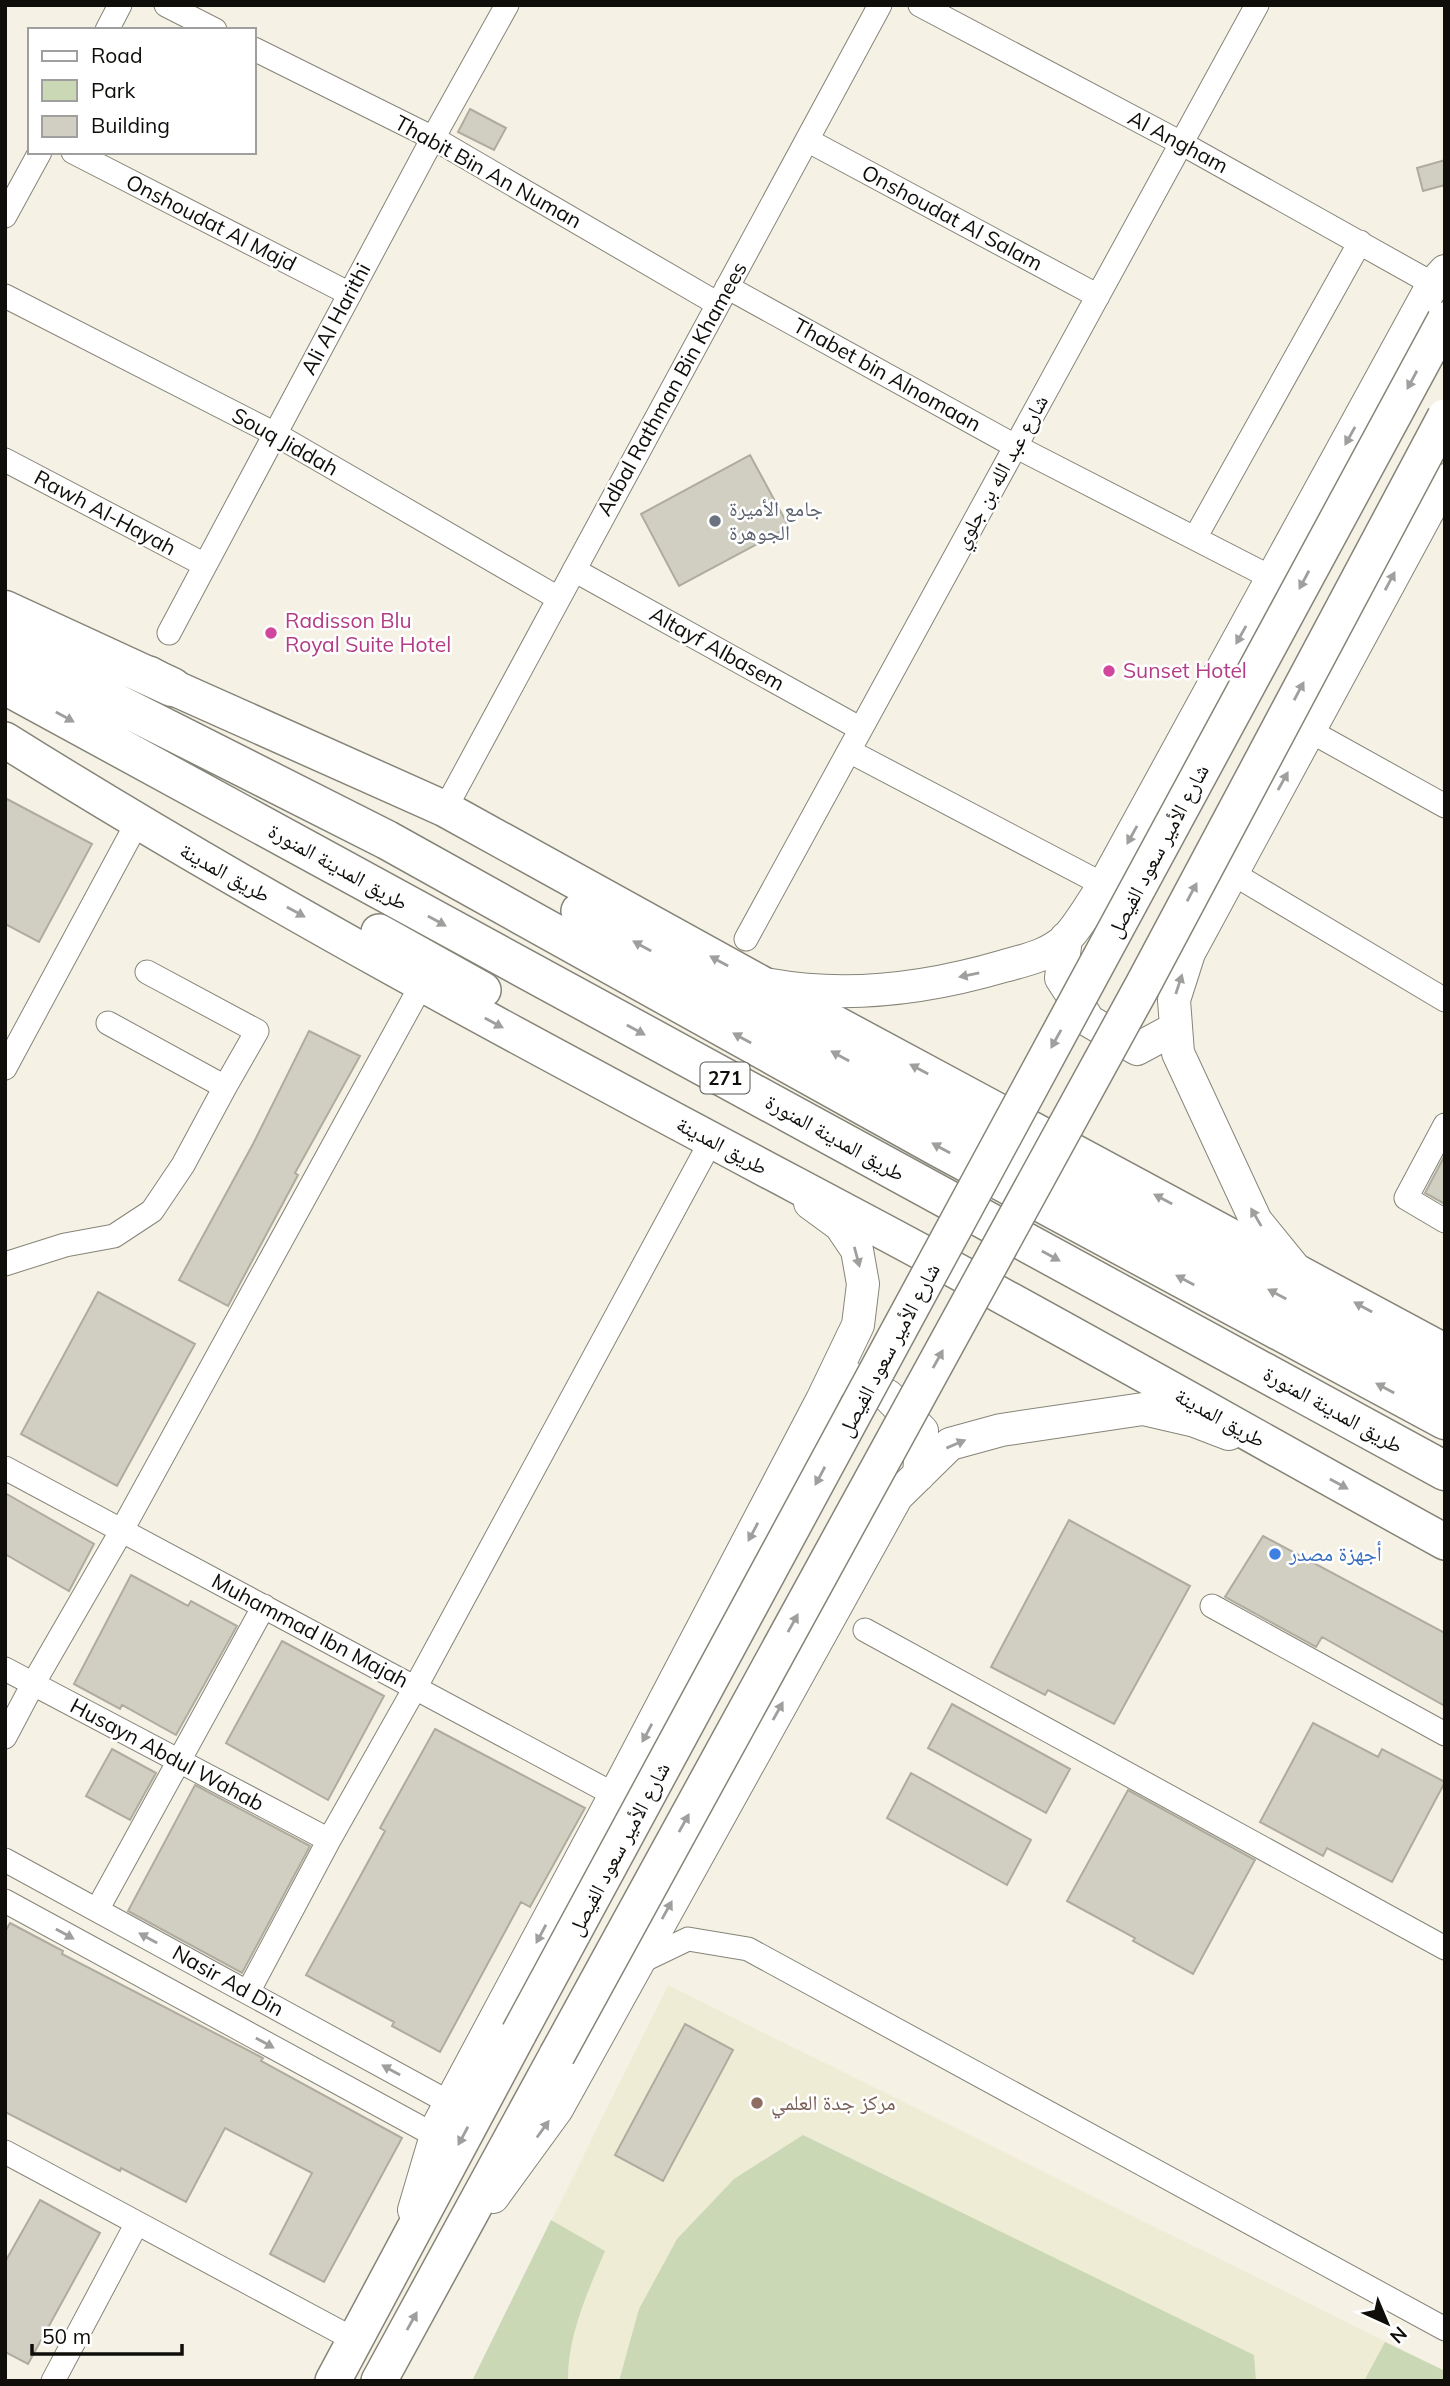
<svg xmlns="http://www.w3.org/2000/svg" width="1450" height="2386" viewBox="0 0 1450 2386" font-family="Mulish,'Noto Naskh Arabic',sans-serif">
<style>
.built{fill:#efecd6}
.green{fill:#cad8b6}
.building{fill:#d1cfc2;stroke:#afac9f;stroke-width:2}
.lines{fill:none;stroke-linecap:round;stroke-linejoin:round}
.street-casing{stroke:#868478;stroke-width:25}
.secondary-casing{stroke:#868478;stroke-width:34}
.primary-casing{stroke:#868478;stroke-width:38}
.highway-casing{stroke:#868478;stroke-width:41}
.street{stroke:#fff;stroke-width:23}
.secondary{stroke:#fff;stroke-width:32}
.primary{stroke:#fff;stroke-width:35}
.highway{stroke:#fff;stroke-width:38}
.primary-bridge-casing{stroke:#868478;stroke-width:38;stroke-linecap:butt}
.primary-bridge{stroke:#fff;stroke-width:35}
.oneway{fill:#9f9f9d}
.worship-dot{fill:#6b7280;stroke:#fff;stroke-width:2.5}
.hotel-dot{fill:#d1479c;stroke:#fff;stroke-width:2.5}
.shop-dot{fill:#3f7fe0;stroke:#fff;stroke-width:2.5}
.education-dot{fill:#8d6e63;stroke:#fff;stroke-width:2.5}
.labels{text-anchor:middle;stroke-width:5;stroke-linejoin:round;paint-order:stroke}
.shield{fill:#fff;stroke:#575654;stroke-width:2}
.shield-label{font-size:19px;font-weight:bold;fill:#0f0e0a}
.street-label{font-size:21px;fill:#0f0e0a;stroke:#fff}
.worship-label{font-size:21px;fill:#5b616d;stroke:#fff;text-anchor:start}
.hotel-label{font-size:21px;fill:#b23c85;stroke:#fff;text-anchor:start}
.shop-label{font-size:21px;fill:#366cbe;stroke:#fff;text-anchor:start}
.education-label{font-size:21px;fill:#785e54;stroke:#fff;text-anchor:start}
</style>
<rect width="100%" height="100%" fill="#f5f2e5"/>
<path class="built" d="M668,1985L1445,2371V2381H472Z"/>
<path class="green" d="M803,2135L1254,2355L1256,2381H619L639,2309L677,2239L734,2179Z
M551,2220L605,2251C588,2291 567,2337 568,2381H472Z
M1385,2342L1445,2371V2381H1364Z"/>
<path class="building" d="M470,109L506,128L494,150L458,132Z
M1445,160V185L1423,191L1417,168Z
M750,455L789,527L679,586L641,514Z
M5,798L92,844L39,942L5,924Z
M309,1031L360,1056L295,1173L298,1175L228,1306L179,1280L253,1144Z
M1445,1155V1204L1425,1193Z
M98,1292L195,1344L117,1486L21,1434Z
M5,1493L94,1544L69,1591L5,1554Z
M1069,1520L1190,1586L1114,1724L1048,1690L1045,1695L991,1667Z
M1263,1536L1445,1633V1706L1322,1637L1316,1647L1225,1597Z
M131,1575L188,1606L191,1601L237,1626L176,1735L122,1705L120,1709L74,1684Z
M282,1641L384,1696L328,1800L226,1743Z
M952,1704L1070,1769L1046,1813L928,1748Z
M1313,1723L1378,1757L1382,1749L1445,1782L1392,1882L1327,1848L1323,1856L1260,1822Z
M435,1729L585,1808L530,1907L521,1902L440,2052L392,2026L394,2022L306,1975L385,1831L380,1828Z
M112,1749L156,1773L130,1820L86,1796Z
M911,1773L1031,1840L1007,1885L887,1818Z
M195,1785L310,1846L242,1973L128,1911Z
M1128,1790L1255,1860L1193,1974L1133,1941L1135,1938L1067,1901Z
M10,1923L63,1951L62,1954L263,2058L261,2061L402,2138L324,2282L270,2254L312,2173L225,2128L186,2202L121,2168L120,2171L5,2112V1932Z
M685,2024L733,2050L663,2181L615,2155Z
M40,2200L100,2233L28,2364L5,2352V2262Z"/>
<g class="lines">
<defs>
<path id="street" d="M166,5L215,30
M920,5L1181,143L1433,284
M107,30L120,5
M254,49L433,138L718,304
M807,140L1098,296
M73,152L350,294
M5,216L40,152
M727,287L1015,446L1272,578
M5,296L275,434L558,598
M5,460L205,565
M1195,538L1360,242
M574,570L861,729
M169,633L433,138L507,5
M1310,731L1445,806
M849,751L1104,885
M445,809L880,5
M1232,873L1445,1000
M746,939L1257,5
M147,972L257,1031L225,1087
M5,1068L137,823
M1445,1125L1406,1198L1445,1221
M5,1264L65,1245L114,1236L152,1211L183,1165L225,1087L108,1023
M5,1468L615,1795
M1212,1606L1445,1734
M865,1630L1445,1948
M5,1669L329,1840
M5,1737L33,1684L122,1530L422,984
M5,1860L450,2103
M5,1901L436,2136
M97,1910L264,1606
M638,1963L688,1939L748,1949L1445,2329
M248,1992L329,1840L415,1688L711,1141
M5,2152L355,2340
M53,2381L137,2223"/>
<path id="secondary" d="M1066,938L1061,978L1089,1021L1137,1049L1176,1028
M771,985C849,999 929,988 1004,966C1026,960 1050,955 1067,938C1081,923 1092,902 1104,885L1433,284L1445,271
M1296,1270L1256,1221L1178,1053L1174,1000L1189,953L1445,480
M847,1379L849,1377L888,1396L922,1431L919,1475
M493,2197L557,2109L897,1496L950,1444L1001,1430L1143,1409L1195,1421L1229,1434
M414,2210L440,2122L615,1795L822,1400L858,1325L863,1284L857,1250L840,1225L810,1203"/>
<path id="primary" d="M149,674L172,687L445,809L760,983L1445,1352
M5,740C295,922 599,1080 901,1241C1084,1339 1263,1442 1445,1542
M579,911L998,1144L1445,1385
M379,932L483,990
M333,2381L519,2033
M379,2381L557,2055"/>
<path id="highway" d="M5,610L172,687
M5,647L387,840L938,1147L1445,1420
M5,685L1445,1471"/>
</defs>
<use href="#street" class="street-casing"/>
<use href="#secondary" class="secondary-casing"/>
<use href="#primary" class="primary-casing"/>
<use href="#highway" class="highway-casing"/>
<use href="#street" class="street"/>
<use href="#secondary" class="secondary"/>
<use href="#primary" class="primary"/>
<use href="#highway" class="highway"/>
<defs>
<path id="primary-bridge" d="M519,2033L1445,320
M557,2055L1144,983L1445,417"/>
</defs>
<use href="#primary-bridge" class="primary-bridge-casing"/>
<use href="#primary-bridge" class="primary-bridge"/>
</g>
<defs><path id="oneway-solid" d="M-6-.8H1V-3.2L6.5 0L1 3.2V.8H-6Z" transform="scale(1.75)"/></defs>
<g class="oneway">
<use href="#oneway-solid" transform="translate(1412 380) rotate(118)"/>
<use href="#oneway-solid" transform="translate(1350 436) rotate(119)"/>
<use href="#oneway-solid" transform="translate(1304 580) rotate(118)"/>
<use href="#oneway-solid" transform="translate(1390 581) rotate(-62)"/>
<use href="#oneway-solid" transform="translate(1241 635) rotate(119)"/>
<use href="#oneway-solid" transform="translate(1299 691) rotate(-62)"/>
<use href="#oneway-solid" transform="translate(65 717) rotate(29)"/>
<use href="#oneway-solid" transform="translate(1283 781) rotate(-61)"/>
<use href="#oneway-solid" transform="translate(1132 835) rotate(119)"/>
<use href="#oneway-solid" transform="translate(1192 892) rotate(-62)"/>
<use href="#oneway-solid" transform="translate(296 912) rotate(29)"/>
<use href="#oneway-solid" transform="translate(437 921) rotate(29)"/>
<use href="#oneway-solid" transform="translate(642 946) rotate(-151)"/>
<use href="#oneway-solid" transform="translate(719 961) rotate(-151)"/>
<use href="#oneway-solid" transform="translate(969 975) rotate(168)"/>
<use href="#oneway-solid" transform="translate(1179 984) rotate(-72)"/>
<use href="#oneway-solid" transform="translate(494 1023) rotate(28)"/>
<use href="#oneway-solid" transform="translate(636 1030) rotate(29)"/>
<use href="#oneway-solid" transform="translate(742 1038) rotate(-151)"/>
<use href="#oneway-solid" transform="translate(1056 1039) rotate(119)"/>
<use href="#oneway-solid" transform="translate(840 1056) rotate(-151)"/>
<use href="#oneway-solid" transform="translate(919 1069) rotate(-152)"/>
<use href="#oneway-solid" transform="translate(941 1148) rotate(-151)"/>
<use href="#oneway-solid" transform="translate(1163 1199) rotate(-152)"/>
<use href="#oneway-solid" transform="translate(1256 1217) rotate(-120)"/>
<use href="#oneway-solid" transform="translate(1051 1256) rotate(29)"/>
<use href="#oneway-solid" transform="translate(857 1257) rotate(75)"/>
<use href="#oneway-solid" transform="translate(1185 1280) rotate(-152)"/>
<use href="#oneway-solid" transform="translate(1277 1294) rotate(-152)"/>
<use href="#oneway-solid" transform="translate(1363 1307) rotate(-151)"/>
<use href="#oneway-solid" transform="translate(938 1359) rotate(-61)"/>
<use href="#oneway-solid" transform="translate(1385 1388) rotate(-152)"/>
<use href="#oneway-solid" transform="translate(956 1444) rotate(-23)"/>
<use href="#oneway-solid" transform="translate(820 1476) rotate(118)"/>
<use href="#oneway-solid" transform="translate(1339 1484) rotate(29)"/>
<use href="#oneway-solid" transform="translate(753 1532) rotate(118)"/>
<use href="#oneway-solid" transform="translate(793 1623) rotate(-61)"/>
<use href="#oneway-solid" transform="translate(778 1711) rotate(-61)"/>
<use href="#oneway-solid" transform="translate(647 1733) rotate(118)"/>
<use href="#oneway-solid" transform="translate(684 1823) rotate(-61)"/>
<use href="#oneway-solid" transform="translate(667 1910) rotate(-61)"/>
<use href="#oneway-solid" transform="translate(65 1934) rotate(29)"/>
<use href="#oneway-solid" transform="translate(541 1934) rotate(118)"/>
<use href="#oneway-solid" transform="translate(148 1938) rotate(-151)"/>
<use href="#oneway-solid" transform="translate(265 2043) rotate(29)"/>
<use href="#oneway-solid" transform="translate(391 2070) rotate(-151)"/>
<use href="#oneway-solid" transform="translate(543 2129) rotate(-54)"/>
<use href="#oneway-solid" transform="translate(463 2136) rotate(118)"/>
<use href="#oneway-solid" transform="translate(412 2321) rotate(-61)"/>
</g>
<circle class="worship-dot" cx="715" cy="521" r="7"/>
<g class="hotel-dot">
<circle cx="271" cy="633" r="7"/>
<circle cx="1109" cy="671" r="7"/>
</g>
<circle class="shop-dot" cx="1275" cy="1554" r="7"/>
<circle class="education-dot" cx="757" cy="2103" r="7"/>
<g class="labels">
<rect class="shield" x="700.5" y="1062.5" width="49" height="31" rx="5"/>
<g class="shield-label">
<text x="725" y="1085">271</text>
</g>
<g class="street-label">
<text transform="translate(1178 142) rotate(28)" y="7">Al Angham</text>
<text transform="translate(488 172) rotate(29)" y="7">Thabit Bin An Numan</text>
<text transform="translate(952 218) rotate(28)" y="7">Onshoudat Al Salam</text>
<text transform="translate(211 223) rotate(27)" y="7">Onshoudat Al Majd</text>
<text transform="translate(336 319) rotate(-62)" y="7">Ali Al Harithi</text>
<text transform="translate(887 375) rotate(29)" y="7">Thabet bin Alnomaan</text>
<text transform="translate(672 389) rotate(-61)" y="7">Adbal Rathman Bin Khamees</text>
<text transform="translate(285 442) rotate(29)" y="7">Souq Jiddah</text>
<text transform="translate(1001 472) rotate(-61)" y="7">شارع عبد الله بن جلوي</text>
<text transform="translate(105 513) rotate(28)" y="7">Rawh Al-Hayah</text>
<text transform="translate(717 649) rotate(29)" y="7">Altayf Albasem</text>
<text transform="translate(1158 851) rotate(-62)" y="7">شارع الأمير سعود الفيصل</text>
<text transform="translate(338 867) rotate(29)" y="7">طريق المدينة المنورة</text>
<text transform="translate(225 873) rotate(29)" y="7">طريق المدينة</text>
<text transform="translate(835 1138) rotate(29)" y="7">طريق المدينة المنورة</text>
<text transform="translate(722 1146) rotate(28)" y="7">طريق المدينة</text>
<text transform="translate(889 1350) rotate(-62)" y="7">شارع الأمير سعود الفيصل</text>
<text transform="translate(1333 1410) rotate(29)" y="7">طريق المدينة المنورة</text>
<text transform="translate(1220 1418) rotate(29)" y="7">طريق المدينة</text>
<text transform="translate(310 1631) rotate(28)" y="7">Muhammad Ibn Majah</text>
<text transform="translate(167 1755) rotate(28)" y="7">Husayn Abdul Wahab</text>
<text transform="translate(619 1849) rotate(-62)" y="7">شارع الأمير سعود الفيصل</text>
<text transform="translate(228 1981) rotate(29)" y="7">Nasir Ad Din</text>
</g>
<g class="worship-label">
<text x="729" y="516">جامع الأميرة<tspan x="729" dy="24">الجوهرة</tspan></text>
</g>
<g class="hotel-label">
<text x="285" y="628">Radisson Blu<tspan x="285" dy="24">Royal Suite Hotel</tspan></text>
<text x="1123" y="678">Sunset Hotel</text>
</g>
<g class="shop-label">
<text x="1289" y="1561">أجهزة مصدر</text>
</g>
<g class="education-label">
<text x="771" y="2110">مركز جدة العلمي</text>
</g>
</g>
<rect width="1450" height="2386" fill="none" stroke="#0f0e0a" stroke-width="14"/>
<rect x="28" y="28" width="228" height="126" fill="#ffffff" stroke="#9f9f9d" stroke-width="2"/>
<rect x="42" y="51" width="35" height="10" fill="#ffffff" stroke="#9f9f9d" stroke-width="2"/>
<text x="91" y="63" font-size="21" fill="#0f0e0a">Road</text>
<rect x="42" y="80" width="35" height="21" fill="#cad8b6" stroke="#9f9f9d" stroke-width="2"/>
<text x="91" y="98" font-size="21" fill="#0f0e0a">Park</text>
<rect x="42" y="116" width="35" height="21" fill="#d1cfc2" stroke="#9f9f9d" stroke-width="2"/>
<text x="91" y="133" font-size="21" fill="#0f0e0a">Building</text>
<g transform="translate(1387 2323) rotate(136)" stroke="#ffffff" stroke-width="5" paint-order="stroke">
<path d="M0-5L12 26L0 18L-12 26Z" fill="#0f0e0a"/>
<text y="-10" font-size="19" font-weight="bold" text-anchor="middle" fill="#0f0e0a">N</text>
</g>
<path d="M32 2344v10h150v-10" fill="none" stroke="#0f0e0a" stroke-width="3.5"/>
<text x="42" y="2344" font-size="21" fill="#0f0e0a" stroke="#ffffff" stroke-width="5" paint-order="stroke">50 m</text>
</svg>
